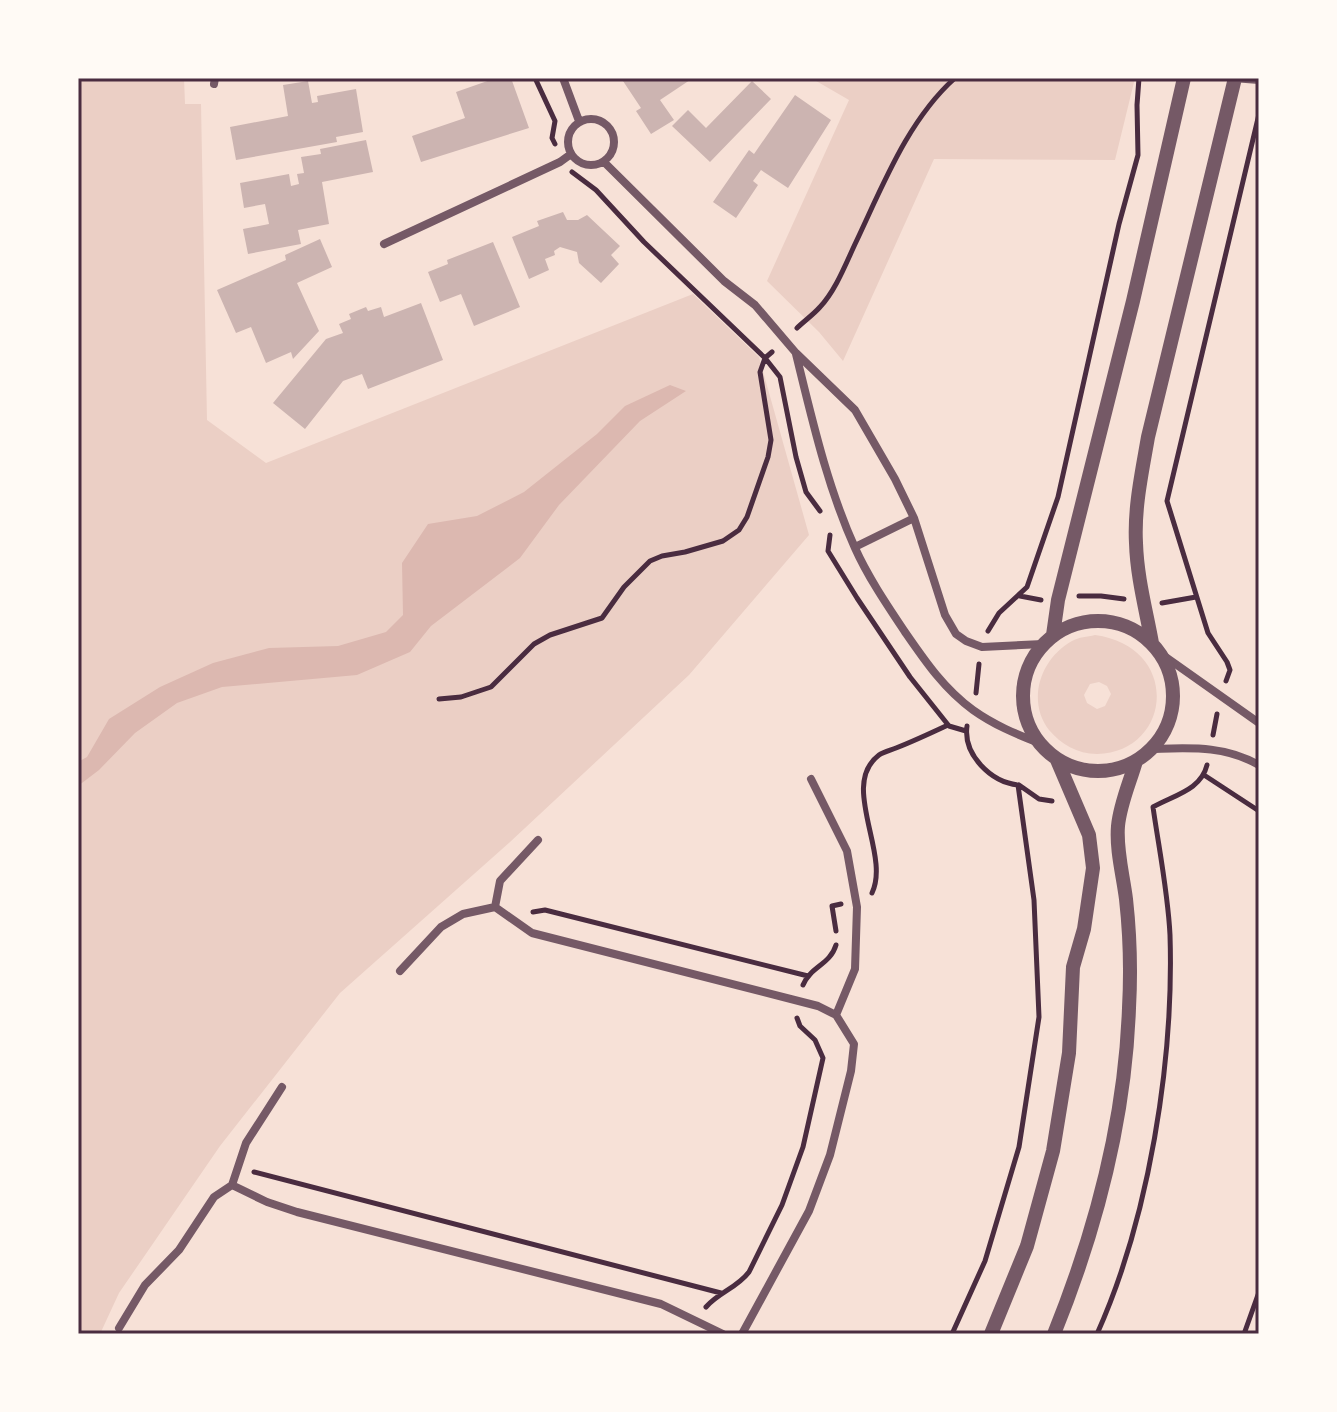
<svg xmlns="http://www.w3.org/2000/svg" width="1337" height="1412" viewBox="0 0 1337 1412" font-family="'PT Sans Narrow',sans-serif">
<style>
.green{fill:#ebcfc5;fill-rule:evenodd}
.water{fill:#dcb8b0}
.building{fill:#ccb4b1}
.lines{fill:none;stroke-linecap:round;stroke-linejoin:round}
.path{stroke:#4a2c40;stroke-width:5}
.minor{stroke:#755966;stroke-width:8}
.tertiary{stroke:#755966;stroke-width:14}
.neatline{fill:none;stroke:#4a2c40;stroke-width:3}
</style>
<rect width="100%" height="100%" fill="#f7e1d7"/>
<path class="green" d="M78,78H184L185,104H201L207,420L266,463L693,294L759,357L809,535L689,675L510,842L340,993L220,1146L119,1293L100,1334H78Z
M811,78H1135L1115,160L934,159L843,361L819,332L767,281L849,100Z
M1095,635C1182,647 1172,752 1097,754C1077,754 1061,744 1049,730C1026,700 1041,658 1072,641C1079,637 1087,637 1095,635ZM1099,682L1107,686L1111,694L1105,706L1097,709L1087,703L1084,695L1090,684Z"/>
<path class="water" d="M670,385L686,391L640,421L559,505L520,558L431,626L410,652L357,675L222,687L177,703L135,733L99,770L78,786V762L87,757L109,719L160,687L213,663L269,648L338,646L386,632L403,615L402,563L428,524L477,516L524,492L597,434L625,406Z"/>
<path class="building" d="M496,78H511L529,128L421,162L412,136L465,118L456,92Z
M621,78H693L660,100L674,120L651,134L636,111L641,108Z
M308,81L312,103L318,102L317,96L356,89L363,132L336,137L337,142L236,160L230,127L288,116L283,85Z
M752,81L771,99L710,162L672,126L688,110L706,128Z
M795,95L831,120L788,188L761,170L753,181L758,185L736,218L713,202L749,150L754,154Z
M366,140L373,172L322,182L329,224L298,230L301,244L248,254L243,229L269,224L265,204L244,208L240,183L289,174L291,186L299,184L297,174L304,173L301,157L321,154L320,149Z
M563,212L567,220H578L587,215L620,246L611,255L619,264L601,283L579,263L577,252L560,247L554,251L555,255L545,259L549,270L529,279L512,237L539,226L537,221Z
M320,239L332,267L297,283L319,331L293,359L291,352L266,363L251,327L236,333L217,290L286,260L285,255Z
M493,242L520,307L474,326L461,294L440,302L428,272L448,264L447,260Z
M421,303L443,360L368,389L362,374L343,381L305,429L273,403L326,339L343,333L339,324L351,319L349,314L366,307L368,311L381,307L384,317Z"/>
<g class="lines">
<path class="path" d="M535,78L555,121L552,138L555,144
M572,172L596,190L644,242L765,358L780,377L796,457L806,492L820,511
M797,328C804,321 813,315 820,307C836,290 846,263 856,242C883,185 908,120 955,78
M830,535L828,551L857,598L910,677L949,726L966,731
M1020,596L1041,600
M1079,596H1101L1124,599
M1162,603L1196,597
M988,631L999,613L1027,587L1058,497L1119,224L1138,155L1137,105L1139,78
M1226,681L1230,670L1227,662L1208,633L1167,501L1259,114
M976,693L979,664
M439,699L461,697L491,687L534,644L550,635L602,618L624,587L650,561L662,556L685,552L723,541L739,530L747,517L768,457L771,440L760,372L765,358L772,352
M1213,735L1217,714
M1204,775L1259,811
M1019,785L1039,799L1052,801
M872,893C891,854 839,785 879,755C883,752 891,750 896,748C914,741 931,733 948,725
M533,912L545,910L808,976
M836,931L832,906L841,904
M803,985C811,966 830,965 836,945
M254,1172L721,1293
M706,1307C719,1292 737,1288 749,1272L782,1205L803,1147L823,1058L815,1040L800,1026L797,1018
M952,1334L985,1261L1019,1147L1039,1017L1034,900L1018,785C991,782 963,755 967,726
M1097,1334C1149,1218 1174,1061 1170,935C1168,893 1159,849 1153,807C1174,795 1201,790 1207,765
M1244,1334L1259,1292"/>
<path class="minor" d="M563,78L579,121
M1233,78L1259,80
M214,84L215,78
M568 142a23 23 0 1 1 46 0a23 23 0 1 1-46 0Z
M604,162L724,281L755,305L796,353L855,410L895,479L914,518L945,615L956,634L966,641L982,647L1043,644
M384,244L560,162L571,154
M796,354C812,419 827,486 855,548C868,577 887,605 905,632C925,661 944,689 973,710C994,725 1016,734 1039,743
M855,547L914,518
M1160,653L1259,723
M1151,749C1190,748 1224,745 1259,765
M495,907L532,933L818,1006L836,1015
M495,907L500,881L538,840
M400,971L441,927L463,914L495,907
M232,1185L267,1202L297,1212L661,1304L723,1334
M119,1328L145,1285L179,1250L214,1197L232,1185L246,1143L282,1087
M742,1334L809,1211L830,1155L851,1071L854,1044L836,1015L855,969L857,907L847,851L811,779"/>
<path class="tertiary" d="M1023 696a75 75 0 1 1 150 0a75 75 0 1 1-150 0Z
M1053,635L1058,600L1133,301L1184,78
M1152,643C1146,610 1137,577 1136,543C1134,508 1142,472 1148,437L1235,78
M991,1334L1027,1246L1053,1151L1069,1053L1073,967L1084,929L1093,868L1089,835L1057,760
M1054,1334C1096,1230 1125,1121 1129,1008C1131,972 1130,935 1126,899C1123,875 1116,850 1118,826C1120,804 1130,782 1136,761"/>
</g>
<rect width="1337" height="1412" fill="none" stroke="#fffaf5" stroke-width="160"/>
<rect x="80" y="80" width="1177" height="1252" class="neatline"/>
</svg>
